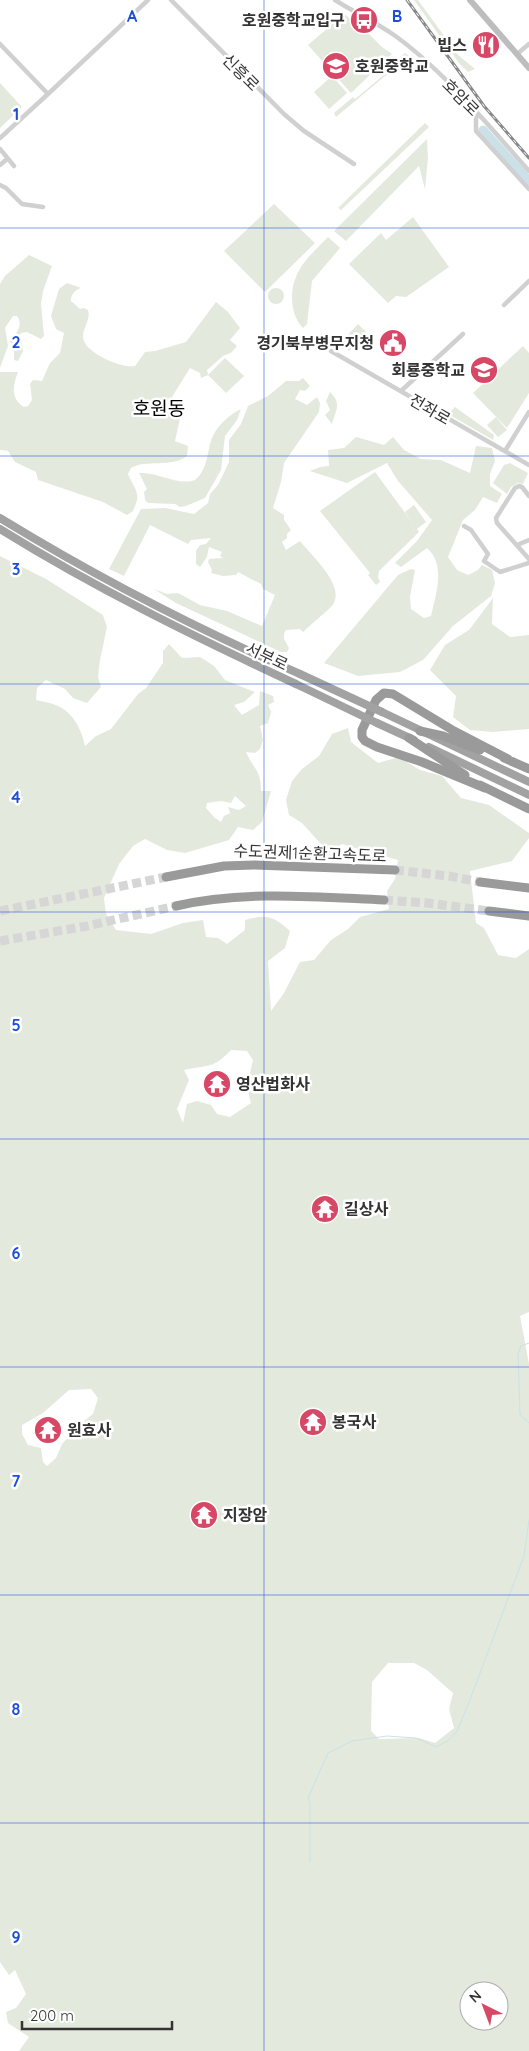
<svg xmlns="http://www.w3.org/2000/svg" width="529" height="2051" viewBox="0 0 529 2051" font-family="Quicksand,'Noto Sans KR',sans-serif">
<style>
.green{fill:#e4e9dd;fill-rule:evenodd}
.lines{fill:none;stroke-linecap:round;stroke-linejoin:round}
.stream{stroke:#cbe1e7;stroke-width:1}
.river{stroke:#cbe1e7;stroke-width:9}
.motorway-tunnel{stroke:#d6d6d6;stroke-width:9;stroke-dasharray:9 4.5;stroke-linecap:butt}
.minor{stroke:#d0d0d0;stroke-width:4.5}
.secondary{stroke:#bdbdbd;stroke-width:6}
.trunk{stroke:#a2a2a2;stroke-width:8}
.motorway{stroke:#9a9a9a;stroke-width:9}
.rail-casing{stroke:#888;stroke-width:3}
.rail{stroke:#fff;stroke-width:1;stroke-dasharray:4;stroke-linecap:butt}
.trunk-bridge{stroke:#a2a2a2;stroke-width:8}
.grid{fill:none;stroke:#1d4ed8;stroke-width:1;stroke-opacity:0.55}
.labels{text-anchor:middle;stroke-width:5;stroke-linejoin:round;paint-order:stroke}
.poi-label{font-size:16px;font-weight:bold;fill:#333;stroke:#fff;text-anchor:start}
.street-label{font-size:16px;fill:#333;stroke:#fff}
.quarter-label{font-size:19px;fill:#000;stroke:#fff}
.grid-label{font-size:16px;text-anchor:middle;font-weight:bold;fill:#1d4ed8;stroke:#fff;stroke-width:5;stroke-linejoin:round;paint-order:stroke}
</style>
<rect width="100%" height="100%" fill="#fff"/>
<path class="green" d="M414,0H418L458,55L475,69L468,72L459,63Z
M344,14L364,29L382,47L392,54L351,93L332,72L335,70L329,63L325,64L308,45Z
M405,53L409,56L336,117L334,113L353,97L355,99L403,59L400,57Z
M332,76L347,93L329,109L314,92Z
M0,83L22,107L0,128Z
M425,123L429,127L341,210L338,208Z
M427,139L428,158L425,189L419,166L346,241L334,231Z
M274,204L315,243L265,292L224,251Z
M413,217L449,267L406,297L396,296L388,303L349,264L381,233L386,240Z
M328,237L340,248L312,281L307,324L303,328C291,316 289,292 296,277C302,261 317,249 328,237Z
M29,255L52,266L43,291L41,304L44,336L41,339L27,332L21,333L20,336L23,351L18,361L14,360V351L10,341C16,333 24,326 17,316H13L5,328L8,346L0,368V284L5,276Z
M67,283L81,288C75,290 71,294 71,301L80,309L84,308L88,310C91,320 83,327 83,337C83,352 122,369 135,366L145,352L155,351L186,342L216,302L227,311L240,328L230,340L237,346L231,353L223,356L207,370L208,375L225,358L244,376L226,393L208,375L201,378L200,373L190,368L172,397L171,401L181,414L175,441L188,446L187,456C172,468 146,459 131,468L128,474C135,491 142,492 133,511L127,515L103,502L38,480L36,472L15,462L8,451L0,450V372H18C13,385 10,399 24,407L28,406L32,400L30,384L33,380L42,381L50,363L60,353L64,333L56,329L51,316L59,289Z
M268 296a8 8 0 1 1 16 0a8 8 0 1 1-16 0Z
M358,324L368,334L349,351L341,342Z
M523,346L529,353V393L507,428L473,393Z
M303,378L310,386L305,391L300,390L295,399L307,405L317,397L320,403L319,412L284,463L281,482L273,508L284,515V520L291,530L287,534V538L282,542L286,550L300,541C312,556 347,587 332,606C323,615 312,623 303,632L300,629L286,630L284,634V639L289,648L287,652H281L176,603L154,589L167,594L178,593L200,605L227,611L262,626L275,595L263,589L261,584L238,572L236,575L223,576L211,573L212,570L208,562L209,559L223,558L220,556L222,552L209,547L207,557L200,567L196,564V551L200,545L206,544L211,538L191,540L188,544L150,525L124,576L109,569L141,509L165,508L194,514L208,503L210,494L218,485L229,462V440L241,424L248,406L268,396L286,381H299Z
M330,392C342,404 336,409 332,424L325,415L330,410L326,401Z
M425,397L450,412L455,407L494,435L493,440L424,400Z
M241,409L237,420L225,436L221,470L205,498L186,506L180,507L175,504L148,503L145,500L144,492L147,489L139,473C158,472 178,486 195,480C206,471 207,457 210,444C214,428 227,416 241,409Z
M496,417L507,430L498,437L487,425Z
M356,437L384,445L393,437L404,450L421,459L441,460L470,473L476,446L492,448L495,461L490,474V486L502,494L497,503L483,497L475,510L463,520L448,557L457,570L468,575L478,570L482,565L492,570L495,583L491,596L453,626L423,660L400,672L358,676L324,663L398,575L411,569L415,570L410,597L411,609L424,618L431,616C436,594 446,565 427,548L401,567L395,563L417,541L432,520L398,481L387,463L347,483L310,471L320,467L329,466L328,450L344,448Z
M510,463L528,473L523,484L518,483L511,487L507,494L493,483L504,465Z
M375,472L414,525L405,512L414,505L426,522L417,529L419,532L379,571L378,577L380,582L376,585L368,575L370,573L320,511Z
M0,556L46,579L103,615L107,627L100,660L98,677L101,687L87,703L73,698L65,689L46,680L37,688L36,700C44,702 53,703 60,707C74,714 82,731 85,746L96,736L111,729L138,694L146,688L163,663V651L169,644L182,658L200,657L214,666L225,680L255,692L244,702L234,705L242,715L259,705L260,691L273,696L274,702L268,705L271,712L268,723L260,726L263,740L260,749L255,753L246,752C254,770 261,770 261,791H271L262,822L253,830L238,827L229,840L185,853L167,850L145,839L133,846L119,864L104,898L106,914L116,930L151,934L183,923L203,920L206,937L218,938L227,944L245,930V920C266,914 273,916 290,931L285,948L268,961L271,1011L284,993L300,962L314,960L331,940L348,929L360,917L389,909L387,891L395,879L398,860L342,844L329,853L302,823L289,815L286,800L292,781L302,769L319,756L332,734L348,728L351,742L378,763L399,757L420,770L442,776L461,798L489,805L529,833V838L512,861L470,871L476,923L484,928L498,955L516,958L529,949V1312L520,1316L529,1364V2051H19L29,2037L8,2023L6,2012L16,2008L26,1994L15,1970L9,1975L0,1962ZM235,796L246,806L239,810L228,807L230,813L224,816L221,822L215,818L206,808L207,803L221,801L231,803ZM231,1050L247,1051L253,1060L247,1087L251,1103L230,1117L217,1114L211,1105L197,1101L187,1104L183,1123L177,1109L189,1080L184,1070C209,1064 212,1070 231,1050ZM91,1389L98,1398L93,1414L79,1425L62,1444L56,1458L47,1466L43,1462L41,1448L28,1445L22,1434V1425L43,1413L69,1390ZM388,1663H414L427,1670L453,1693L449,1709L454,1728L435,1743L419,1738L379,1739L371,1731L372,1682ZM469,1991H499V2021H469Z
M493,598L492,624L510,637L529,635V729L493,732L470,730L453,717L456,696L430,670L445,645L469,630Z"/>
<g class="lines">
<path class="stream" d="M529,1343L521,1346L518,1354L520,1415L529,1423
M310,1862V1803L308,1798L328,1753L352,1741L387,1736L416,1738L436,1747L449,1740L457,1731L468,1705L524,1556L529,1520"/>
<path class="river" d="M483,130L529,181"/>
<path class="motorway-tunnel" d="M395,870L449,876L480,882
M384,900L428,903L489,911
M0,911L166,877
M0,941L87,926L176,906"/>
<path class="minor" d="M171,0L285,115L304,131L354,164
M335,0C354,12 375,22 394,35C443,70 489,126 529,171
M0,44L48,94L148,0
M517,54L529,44
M476,111V131L529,189
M0,138L48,94
M0,149L14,166
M0,165L7,159
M0,185L6,188L22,204L43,207
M504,305L529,281
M331,351L529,465
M401,391L463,334
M505,451L529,412
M529,496L522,487L519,486L515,488L496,518L497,523L529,559
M464,526L471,530L488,554L484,561L500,572L529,563
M517,545L529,540"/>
<path class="secondary" d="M470,0L529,68"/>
<path class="trunk" d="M0,518C98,578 195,628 300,674
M0,529C95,588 195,637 296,684
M382,712L529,782
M377,723L414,740
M429,747L529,795"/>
<path class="motorway" d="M420,731L443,736L480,750
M409,738L465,775
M504,758L529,769
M480,785L529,809
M485,788L422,762L377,747L365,741L362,737V730L376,700L384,693L393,694L454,731L508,759
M166,877L224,866L254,865L395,870
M480,882L529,888
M176,906C243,890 316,897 384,900
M489,911L529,916"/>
<defs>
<path id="rail" d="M407,0L484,106L529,158"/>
</defs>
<use href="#rail" class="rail-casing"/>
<use href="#rail" class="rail"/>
<path class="trunk-bridge" d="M300,674L382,712
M296,684L377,723"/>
</g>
<path class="grid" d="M264,0V2051M0,228H529M0,456H529M0,684H529M0,912H529M0,1139H529M0,1367H529M0,1595H529M0,1823H529"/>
<defs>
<symbol id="bus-disc" viewBox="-11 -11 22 22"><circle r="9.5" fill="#d74866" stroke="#fff"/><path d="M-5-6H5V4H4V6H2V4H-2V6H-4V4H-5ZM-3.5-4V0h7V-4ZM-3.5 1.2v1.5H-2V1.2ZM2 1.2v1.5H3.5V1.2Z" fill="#fff"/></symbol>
<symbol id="restaurant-disc" viewBox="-11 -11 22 22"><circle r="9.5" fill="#d74866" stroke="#fff"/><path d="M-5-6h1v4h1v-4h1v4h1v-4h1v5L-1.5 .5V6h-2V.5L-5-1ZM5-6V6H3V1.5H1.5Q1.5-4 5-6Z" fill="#fff"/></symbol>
<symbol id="school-disc" viewBox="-11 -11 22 22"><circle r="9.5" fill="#d74866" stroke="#fff"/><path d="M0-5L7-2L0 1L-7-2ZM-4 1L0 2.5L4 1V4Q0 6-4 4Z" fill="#fff"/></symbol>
<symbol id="civic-disc" viewBox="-11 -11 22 22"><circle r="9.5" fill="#d74866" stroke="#fff"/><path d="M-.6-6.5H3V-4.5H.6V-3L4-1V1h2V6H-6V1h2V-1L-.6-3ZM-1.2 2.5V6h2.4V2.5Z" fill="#fff"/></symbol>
<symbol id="temple-disc" viewBox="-11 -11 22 22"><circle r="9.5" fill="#d74866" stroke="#fff"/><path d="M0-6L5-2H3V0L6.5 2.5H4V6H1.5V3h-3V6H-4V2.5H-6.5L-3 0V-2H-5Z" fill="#fff"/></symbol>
</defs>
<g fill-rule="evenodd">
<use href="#bus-disc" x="348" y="4" width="32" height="32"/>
<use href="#restaurant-disc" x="470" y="29" width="32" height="32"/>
<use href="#school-disc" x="320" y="50" width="32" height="32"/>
<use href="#civic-disc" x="377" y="327" width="32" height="32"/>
<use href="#school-disc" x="468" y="354" width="32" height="32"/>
<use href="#temple-disc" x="201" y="1068" width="32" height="32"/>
<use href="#temple-disc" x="309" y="1193" width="32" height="32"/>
<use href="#temple-disc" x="297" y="1406" width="32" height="32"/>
<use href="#temple-disc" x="32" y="1414" width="32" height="32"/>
<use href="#temple-disc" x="188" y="1499" width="32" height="32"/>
</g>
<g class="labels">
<g class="poi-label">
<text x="345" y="26" text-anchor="end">호원중학교입구</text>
<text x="467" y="51" text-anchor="end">빕스</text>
<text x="355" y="72">호원중학교</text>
<text x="374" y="349" text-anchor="end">경기북부병무지청</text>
<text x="465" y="376" text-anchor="end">회룡중학교</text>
<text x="236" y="1090">영산법화사</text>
<text x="344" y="1215">길상사</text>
<text x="332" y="1428">봉국사</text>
<text x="67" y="1436">원효사</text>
<text x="223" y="1521">지장암</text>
</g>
<g class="street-label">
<text transform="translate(241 72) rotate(45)" y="6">신흥로</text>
<text transform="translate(461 97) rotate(45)" y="6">호암로</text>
<text transform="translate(430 409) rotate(30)" y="6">전좌로</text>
<text transform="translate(267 656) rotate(25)" y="6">서부로</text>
<text transform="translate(310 853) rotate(2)" y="6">수도권제1순환고속도로</text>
</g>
<g class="quarter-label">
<text x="159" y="415">호원동</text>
</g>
</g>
<g class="grid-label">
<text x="132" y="22">A</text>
<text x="397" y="22">B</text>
<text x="16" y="120">1</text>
<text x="16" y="348">2</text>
<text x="16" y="575">3</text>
<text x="16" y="803">4</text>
<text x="16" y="1031">5</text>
<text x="16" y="1259">6</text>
<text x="16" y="1487">7</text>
<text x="16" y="1715">8</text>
<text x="16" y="1943">9</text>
</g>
<g transform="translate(484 2006) rotate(318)"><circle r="24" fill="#ffffff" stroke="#adadad"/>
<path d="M0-4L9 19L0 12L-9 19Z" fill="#d74866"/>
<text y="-8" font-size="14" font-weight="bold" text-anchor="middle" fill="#333333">N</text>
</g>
<path d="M22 2021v8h150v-8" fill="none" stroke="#333333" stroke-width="2.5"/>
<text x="30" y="2021" font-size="15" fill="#333333" stroke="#ffffff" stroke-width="4" paint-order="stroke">200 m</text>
</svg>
